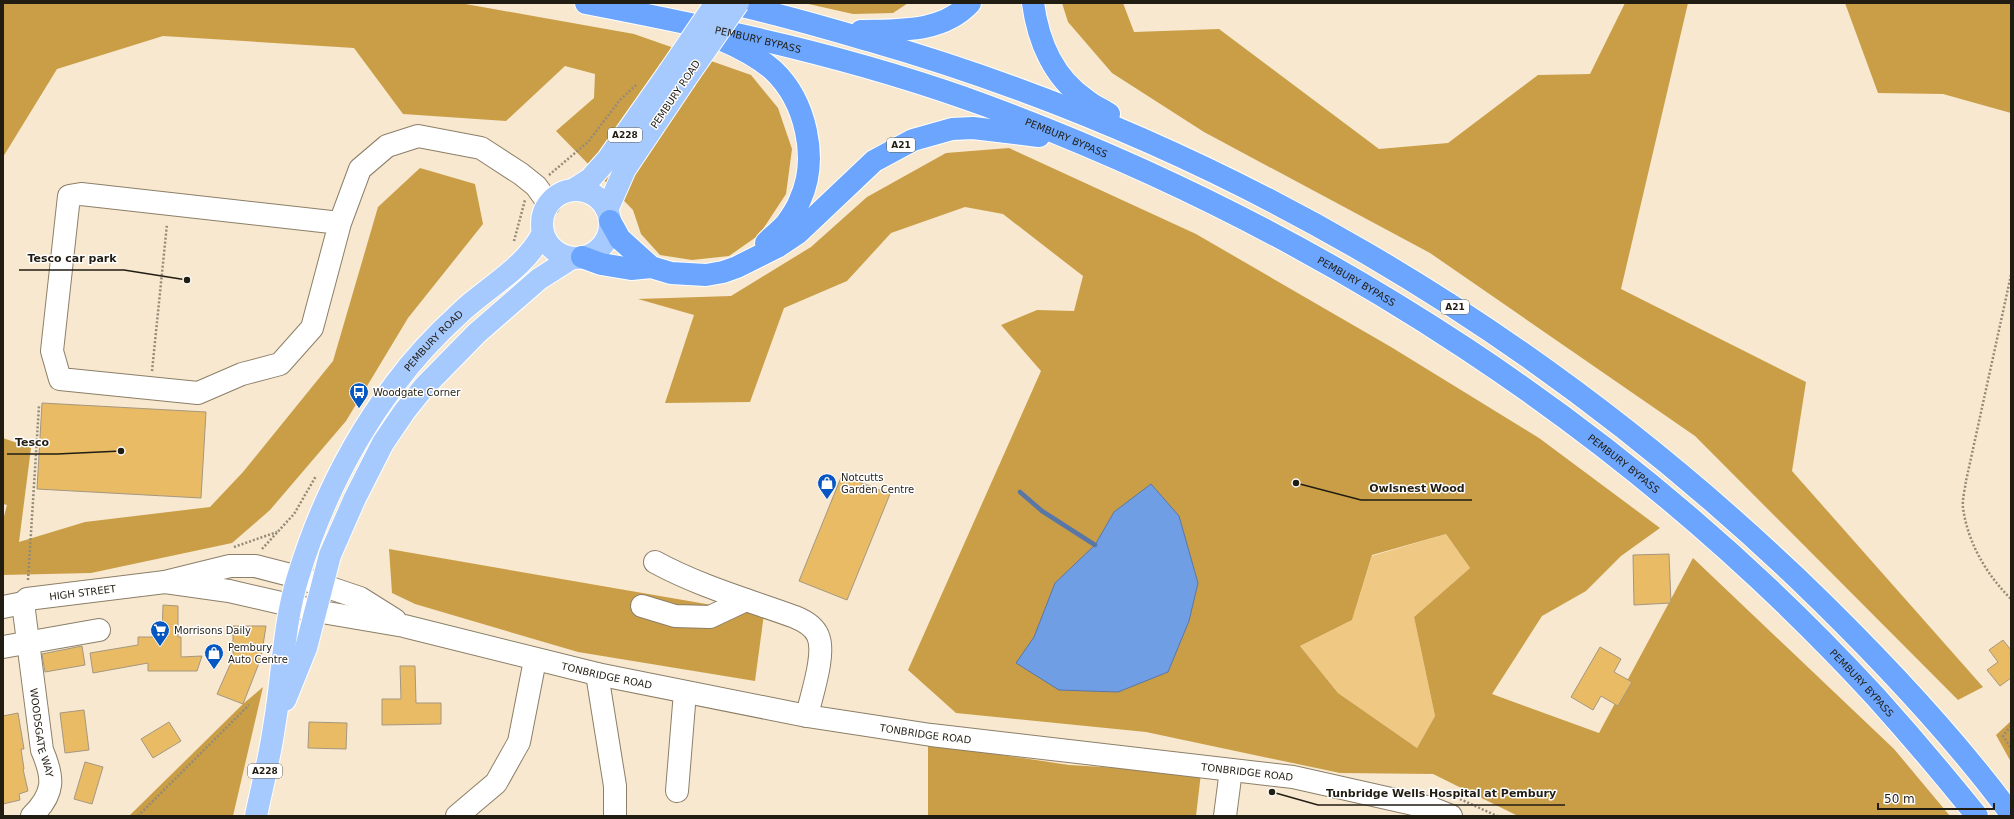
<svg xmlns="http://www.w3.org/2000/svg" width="2014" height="819" viewBox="0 0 2014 819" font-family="'DejaVu Sans',sans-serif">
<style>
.green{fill:#efc983}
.forest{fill:#ca9e47;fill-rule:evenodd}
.water{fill:#709ee5;stroke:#5977a6}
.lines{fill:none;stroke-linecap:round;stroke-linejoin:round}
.stream{stroke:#5977a6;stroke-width:4.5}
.building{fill:#e9bb65;stroke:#a5977f}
.minor-casing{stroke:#8c7f68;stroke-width:24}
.major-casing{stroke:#fff;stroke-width:24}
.highway-casing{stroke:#fff;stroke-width:24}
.path{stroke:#948a78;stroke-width:2.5;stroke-dasharray:2 2;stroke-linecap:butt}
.minor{stroke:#fff;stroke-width:22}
.major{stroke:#a6c9fe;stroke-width:22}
.highway{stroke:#6ba5fd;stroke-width:22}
.major-bridge-casing{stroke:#fff;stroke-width:24;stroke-linecap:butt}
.major-bridge{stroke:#a6c9fe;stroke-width:22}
.labels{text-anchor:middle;stroke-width:3;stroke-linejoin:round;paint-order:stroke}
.shield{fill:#fff;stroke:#64615a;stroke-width:1}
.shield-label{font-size:9px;font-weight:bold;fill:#221d13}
.street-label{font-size:10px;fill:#221d13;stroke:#fff}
.poi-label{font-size:10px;fill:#221d13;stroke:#fff;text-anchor:start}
.leader{fill:none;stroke:#221d13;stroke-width:1.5}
.callout-dot{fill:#221d13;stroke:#fff;stroke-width:1.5}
.callout-label{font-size:11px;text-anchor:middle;font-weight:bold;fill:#221d13;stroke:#fff;stroke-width:3;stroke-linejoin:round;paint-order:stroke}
</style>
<rect width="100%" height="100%" fill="#f7e8cf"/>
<path class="green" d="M1446,534L1470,568L1414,617L1435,716L1417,748L1338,693L1300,646L1352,620L1372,556Z"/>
<path class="forest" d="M3,3H460L634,34L751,75L778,108L792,149L786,194L759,235L729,256L692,260L660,255L641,234L633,210L556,131L594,98L595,74L565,66L506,121L403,114L354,48L163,36L57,69L3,157Z
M804,3H908L893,13L853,14Z
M1062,3H1123L1134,32L1219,29L1379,149L1448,143L1538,75L1590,74L1625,3H1688L1621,289L1806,382L1792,471L1983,687L1958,700L1695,436L1430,253L1204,132L1112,73L1068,22Z
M1845,3H2011V113L1943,94L1878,93Z
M1009,148L1196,234L1391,347L1539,438L1660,528L1621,556L1586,591L1542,616L1492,694L1599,733L1693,558L1894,749L1950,816H1518L1433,774L1340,773L1146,732L956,713L908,670L1041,371L1001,325L1037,310L1074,311L1083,276L1003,214L965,207L891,233L847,281L784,308L750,402L665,403L694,315L638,299L731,296L811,247L867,197L946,153ZM1446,534L1470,568L1414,617L1435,716L1417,748L1338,693L1300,646L1352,620L1372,555Z
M420,168L475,184L483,224L408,318L346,421L270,510L232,543L91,573L3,575V520L7,505L3,504V438L31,448L19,542L85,522L210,507L243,472L333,361L378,207Z
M389,549L764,614L755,681L578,652L415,604L392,593Z
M263,687L233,816H129L243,704Z
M2011,721V762L1996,735Z
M928,744L1069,765L1201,773L1196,816H928Z"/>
<path class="water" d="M1151,484L1179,516L1198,583L1189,621L1168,672L1118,692L1059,690L1016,663L1034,637L1055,583L1095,545L1114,512Z"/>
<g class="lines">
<path class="stream" d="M1020,492L1042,511L1095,545"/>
</g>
<path class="building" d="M42,403L206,412L201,498L37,489Z
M842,475L890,494L847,600L799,581Z
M1669,554L1671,603L1634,605L1633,555Z
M163,605L178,606V637H181V657L202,656L197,671H148V663L93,673L90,653L138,645V637H162Z
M233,626H266L261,658L243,704L217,694L233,658Z
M2003,640L2011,650V678L2000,686L1987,670L1998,662L1989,650Z
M82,646L85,665L45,672L42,654Z
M1600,647L1621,659L1614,672L1632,682L1618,706L1601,696L1593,710L1571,697Z
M400,666H415L416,703H441V724L382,725V699H401Z
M84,710L89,750L65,753L60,713Z
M18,713L24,749H21L24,769H23L28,791L19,794L20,800L3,804V716Z
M169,722L181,741L153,758L141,739Z
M309,722L347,723L346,749L308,748Z
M85,762L103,767L92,804L74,799Z"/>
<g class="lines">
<defs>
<g id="minor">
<path d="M340,223L81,194L69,196L52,351L60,379L198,393L242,374L280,364L312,328L340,223L360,169L387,146L418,136L481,148L521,174L536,186L549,204"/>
<path d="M655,562C699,586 748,600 795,617C805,621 814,626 818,636C826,654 811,696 807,716"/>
<path id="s1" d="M165,582L229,591L316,611L404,626L597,674L807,716L931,735L1293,777L1431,808L1451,816"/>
<path id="s2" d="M23,603L42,750C54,778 55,793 32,816"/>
<path d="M642,606L675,616L710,617L746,600"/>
<path id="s3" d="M3,607L23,603L27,599L165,582L230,566H255L298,577L360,598L395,620"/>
<path d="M3,647L99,630"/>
<path d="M597,674L615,786V816"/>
<path d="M677,791L685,692"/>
<path d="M457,816L496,783L519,742L535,660"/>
<path d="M1225,816L1231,770"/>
</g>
<g id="major">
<path d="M573,190L590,179L608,159L669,72"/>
<circle cx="576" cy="224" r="34"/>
<path d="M607,210L625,169L684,81"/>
<path d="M285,700L306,648L330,555L355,498L383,443L404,412L424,387L477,333L539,279L572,258"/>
<path id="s4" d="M256,816C262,786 270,757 274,727C283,677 283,625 298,577C319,508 352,441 395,384C414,358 438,333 461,312C489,286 525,268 543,233"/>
</g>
<g id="highway">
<path id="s5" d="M586,3C721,29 857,58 987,106C1324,231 1631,431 1875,696C1910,735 1944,775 1977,816"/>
<path d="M728,3C776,13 823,27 871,41C1221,142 1533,327 1797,578C1873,651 1948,729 2011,814"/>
<path d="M1033,3C1038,40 1053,77 1085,99C1092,105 1101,109 1109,114"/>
<path d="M861,31C899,30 942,33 970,3"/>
<path d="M720,39C739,47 757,56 773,70C806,101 819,159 800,200C797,208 791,217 786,224C780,231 772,236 766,243"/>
<path d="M610,221L620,239L651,267"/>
<path d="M582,257L601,264L631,269L651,267L671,273L706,275L723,272L737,267L777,247L798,233L874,161L913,140L952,129L973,128L1039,136"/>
</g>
</defs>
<use href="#minor" class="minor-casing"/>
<use href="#major" class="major-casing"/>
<use href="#highway" class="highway-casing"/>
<path class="path" d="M549,175L588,142L620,100L636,85
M514,241L525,200
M2011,275L1966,481C1965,489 1962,500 1963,508C1968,543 1986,574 2011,599
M152,371L167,224
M234,547L277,532
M262,549L294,514L316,476
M28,580L39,406
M2011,726L2003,736L2011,748
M1460,799L1497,816
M138,816L249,705"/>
<use href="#minor" class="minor"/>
<use href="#major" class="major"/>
<use href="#highway" class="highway"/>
<defs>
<path id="major-bridge" d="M669,72L716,3
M684,81L738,3"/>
</defs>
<use href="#major-bridge" class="major-bridge-casing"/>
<use href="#major-bridge" class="major-bridge"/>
</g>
<defs>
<symbol id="bus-pin" viewBox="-11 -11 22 30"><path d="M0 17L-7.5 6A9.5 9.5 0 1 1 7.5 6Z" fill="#0657c1" stroke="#fff"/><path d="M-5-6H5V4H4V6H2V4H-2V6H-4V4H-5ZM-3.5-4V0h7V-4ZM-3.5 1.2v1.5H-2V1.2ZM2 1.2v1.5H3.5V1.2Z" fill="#fff"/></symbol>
<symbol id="shop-pin" viewBox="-11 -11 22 30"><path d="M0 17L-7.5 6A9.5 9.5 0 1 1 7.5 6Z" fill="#0657c1" stroke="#fff"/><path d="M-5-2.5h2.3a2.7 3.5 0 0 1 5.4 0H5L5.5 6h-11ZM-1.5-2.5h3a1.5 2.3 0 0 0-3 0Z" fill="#fff"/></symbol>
<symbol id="supermarket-pin" viewBox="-11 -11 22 30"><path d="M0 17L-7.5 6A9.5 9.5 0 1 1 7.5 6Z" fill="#0657c1" stroke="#fff"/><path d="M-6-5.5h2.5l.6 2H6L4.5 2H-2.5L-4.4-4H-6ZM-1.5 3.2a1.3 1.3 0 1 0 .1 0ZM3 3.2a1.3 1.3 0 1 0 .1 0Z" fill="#fff"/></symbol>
</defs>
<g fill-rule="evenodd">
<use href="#bus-pin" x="348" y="381" width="22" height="30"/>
<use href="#shop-pin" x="816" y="472" width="22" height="30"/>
<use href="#supermarket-pin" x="149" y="619" width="22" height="30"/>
<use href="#shop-pin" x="203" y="642" width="22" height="30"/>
</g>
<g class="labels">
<g class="shield">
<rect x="608" y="128" width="34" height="14" rx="3"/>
<rect x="887" y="138" width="28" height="14" rx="3"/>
<rect x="1441" y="300" width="28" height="14" rx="3"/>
<rect x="248" y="764" width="34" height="14" rx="3"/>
</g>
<g class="shield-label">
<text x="625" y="138">A228</text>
<text x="901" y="148">A21</text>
<text x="1455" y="310">A21</text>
<text x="265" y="774">A228</text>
</g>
<g class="street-label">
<text dy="4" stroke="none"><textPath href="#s5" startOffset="176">PEMBURY BYPASS</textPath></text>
<text transform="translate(675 94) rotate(-56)" y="4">PEMBURY ROAD</text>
<text dy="4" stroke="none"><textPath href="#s5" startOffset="500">PEMBURY BYPASS</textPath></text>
<text dy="4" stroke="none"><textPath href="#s5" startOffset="824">PEMBURY BYPASS</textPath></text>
<text dy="4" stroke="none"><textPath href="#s4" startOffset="518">PEMBURY ROAD</textPath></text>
<text dy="4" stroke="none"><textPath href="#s5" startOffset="1148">PEMBURY BYPASS</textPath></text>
<text dy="4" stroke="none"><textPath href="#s3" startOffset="82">HIGH STREET</textPath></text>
<text dy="4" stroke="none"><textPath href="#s1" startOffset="452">TONBRIDGE ROAD</textPath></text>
<text dy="4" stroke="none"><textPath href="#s5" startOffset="1472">PEMBURY BYPASS</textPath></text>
<text dy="4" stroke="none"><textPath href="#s2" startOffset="131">WOODSGATE WAY</textPath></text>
<text dy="4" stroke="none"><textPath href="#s1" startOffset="776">TONBRIDGE ROAD</textPath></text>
<text dy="4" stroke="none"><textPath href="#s1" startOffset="1100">TONBRIDGE ROAD</textPath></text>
</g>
<g class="poi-label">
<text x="373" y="396">Woodgate Corner</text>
<text x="841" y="481">Notcutts<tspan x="841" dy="12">Garden Centre</tspan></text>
<text x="174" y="634">Morrisons Daily</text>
<text x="228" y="651">Pembury<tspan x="228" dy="12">Auto Centre</tspan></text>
</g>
</g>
<path class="leader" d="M187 280L124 270H19M121 451L57 454H7M1296 483L1361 500H1472M1272 792L1318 805H1565"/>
<g class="callout-dot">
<circle cx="187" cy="280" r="4"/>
<circle cx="121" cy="451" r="4"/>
<circle cx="1296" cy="483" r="4"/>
<circle cx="1272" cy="792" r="4"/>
</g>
<g class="callout-label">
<text x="72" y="262">Tesco car park</text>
<text x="32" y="446">Tesco</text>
<text x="1417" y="492">Owlsnest Wood</text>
<text x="1441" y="797">Tunbridge Wells Hospital at Pembury</text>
</g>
<rect width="2014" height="819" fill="none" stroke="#221d13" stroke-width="8"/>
<path d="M1878 803v6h116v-6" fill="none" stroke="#221d13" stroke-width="2"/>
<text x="1884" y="803" font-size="12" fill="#221d13" stroke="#ffffff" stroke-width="3" paint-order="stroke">50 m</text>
</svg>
